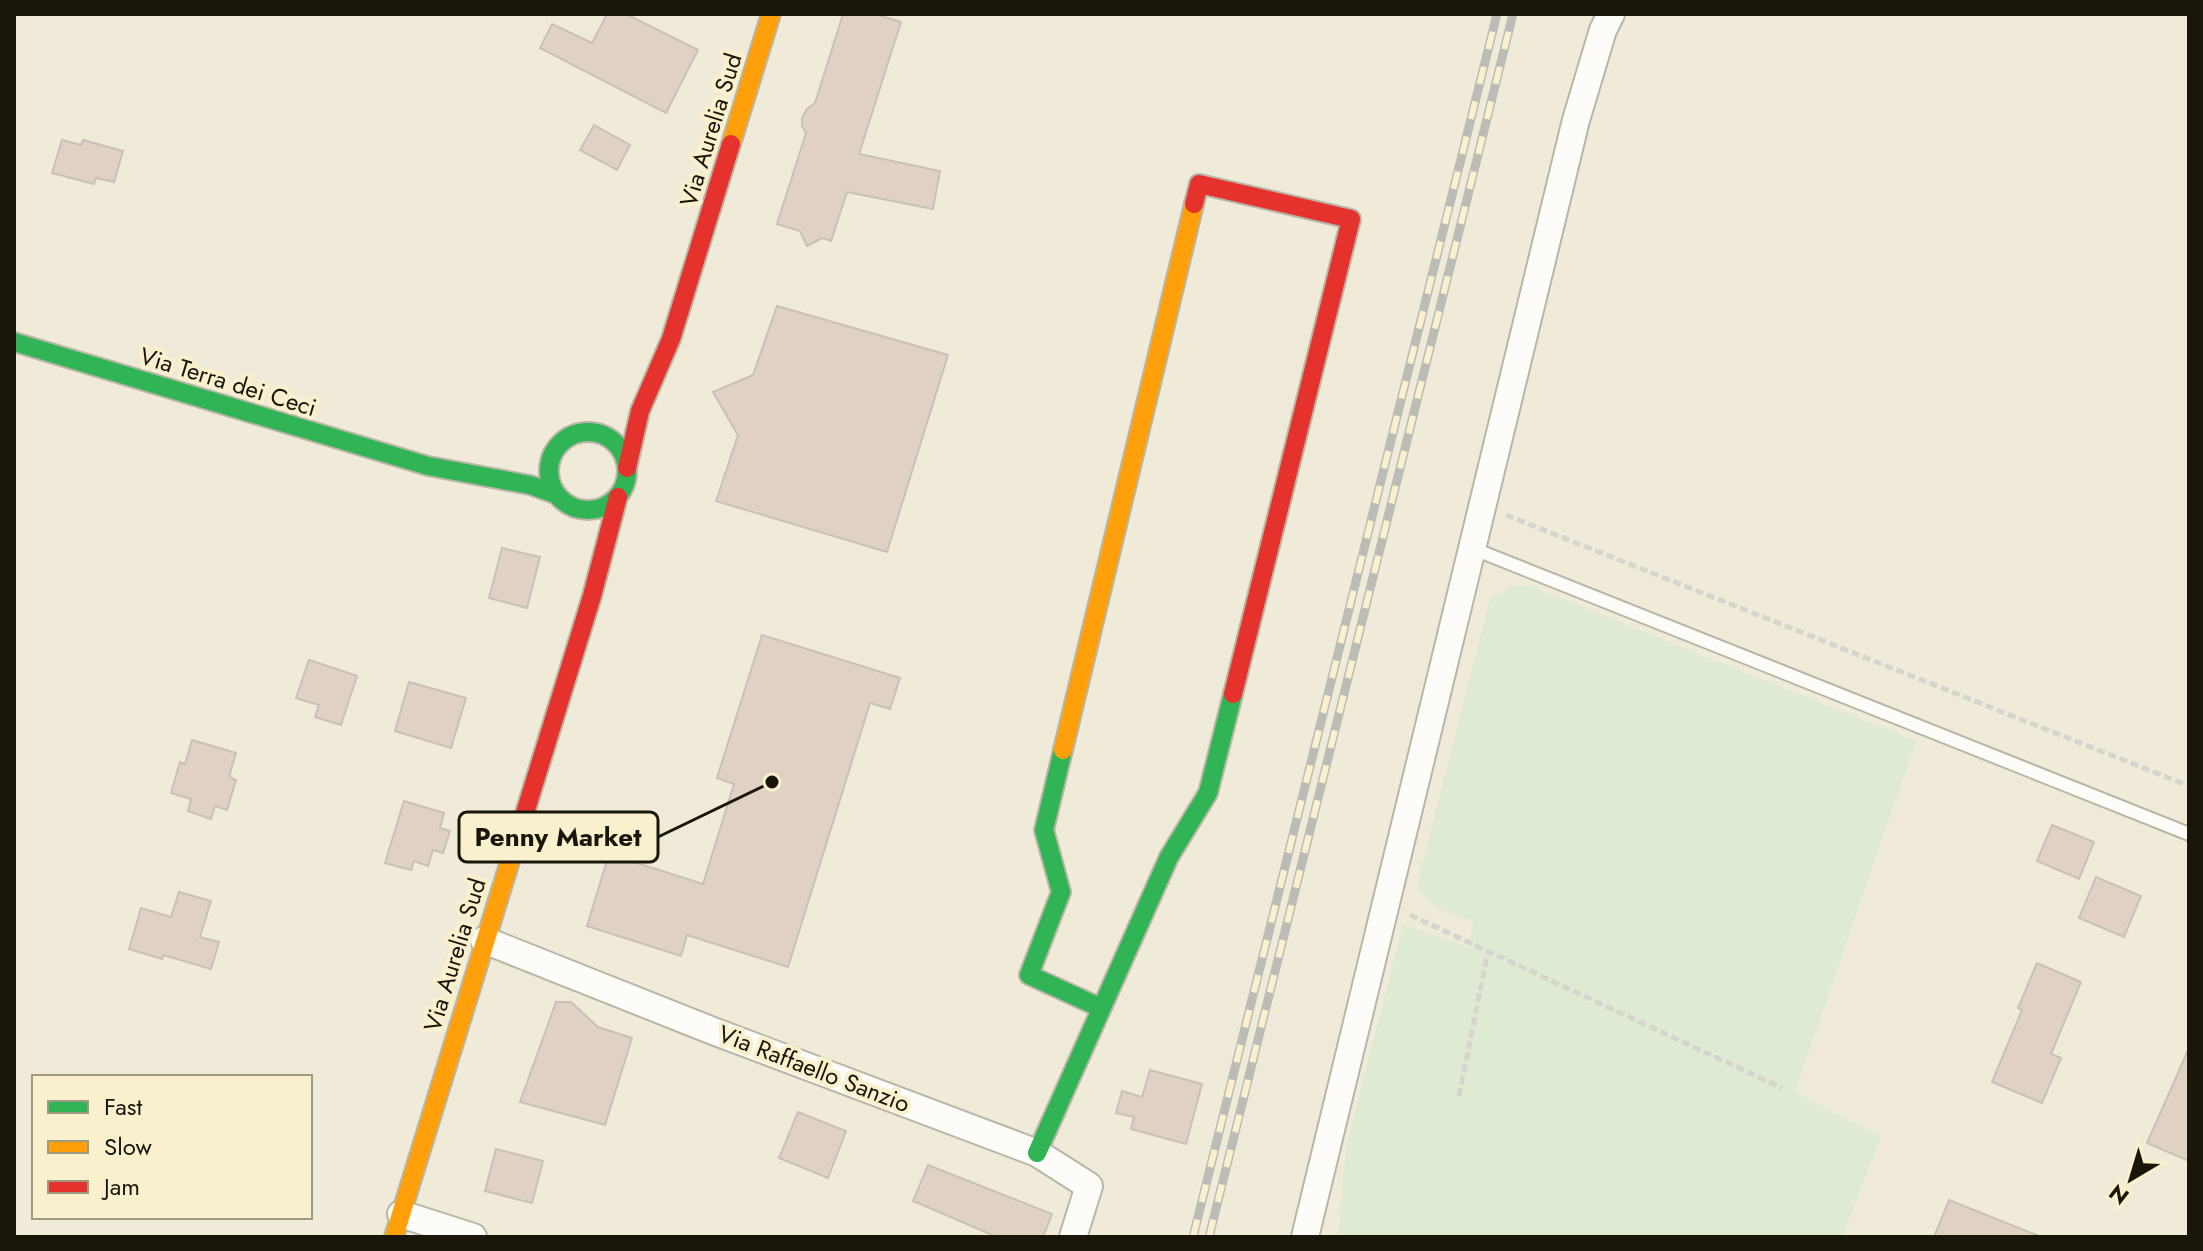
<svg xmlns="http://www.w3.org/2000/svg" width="2203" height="1251" viewBox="0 0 2203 1251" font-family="Jost,sans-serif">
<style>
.green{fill:#deead1}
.building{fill:#dfd2c5;stroke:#c9c1b6;stroke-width:2}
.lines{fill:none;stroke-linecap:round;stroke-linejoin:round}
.lane-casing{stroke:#b9b6a7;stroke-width:16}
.street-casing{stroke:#b9b6a7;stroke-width:30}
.fast-casing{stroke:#b9b6a7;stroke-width:22}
.slow-casing{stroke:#b9b6a7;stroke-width:22}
.jam-casing{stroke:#b9b6a7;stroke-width:22}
.path{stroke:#d6d4ce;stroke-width:5;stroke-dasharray:8 4;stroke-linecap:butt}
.lane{stroke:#fdfcf9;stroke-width:12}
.street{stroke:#fdfcf9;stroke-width:26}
.fast{stroke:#30b455;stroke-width:18}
.slow{stroke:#ff9f0a;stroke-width:18}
.jam{stroke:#e5322d;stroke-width:18}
.rail-casing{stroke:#bcbbb6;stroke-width:9}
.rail{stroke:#f9f1ce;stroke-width:6;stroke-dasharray:18;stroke-linecap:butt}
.labels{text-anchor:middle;stroke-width:8;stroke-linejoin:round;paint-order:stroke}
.street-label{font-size:24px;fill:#191609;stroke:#f9f1ce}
.leader{fill:none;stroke:#191609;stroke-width:3}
.callout-dot{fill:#191609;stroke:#f9f1ce;stroke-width:3}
.callout{fill:#f9f1ce;stroke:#191609;stroke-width:3}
.callout-label{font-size:26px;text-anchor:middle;font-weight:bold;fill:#191609}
</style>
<rect width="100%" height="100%" fill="#efebd8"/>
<path class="green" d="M1512,586H1530L1916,741L1795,1092L1881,1137L1842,1237H1338L1346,1148L1403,924L1470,948L1473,918L1467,920C1445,912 1426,906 1417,884L1490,599Z"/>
<path class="building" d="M607,14H626L698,50L666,113L540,48L552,24L592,43Z
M843,14H875L901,22L859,154L940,171L933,209L847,192L831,241L822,238L807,246L800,231L777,224L806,133L802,126V118L807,109L815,103Z
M594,125L630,145L617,170L580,150Z
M62,140L81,145L83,140L123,151L114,182L96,178L94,184L52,173Z
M777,306L948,355L887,552L716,501L738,435L713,392L753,375Z
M502,548L540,557L527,608L489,598Z
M762,635L900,678L890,709L870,703L788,967L687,935L681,956L587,926L609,854L703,884L734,784L717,778Z
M309,660L357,676L341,725L315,717L319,705L296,698Z
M409,682L466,698L451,748L395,731Z
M192,740L236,753L229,777L236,780L227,810L215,806L211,819L188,811L191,799L171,793L180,762L185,764Z
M404,801L444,813L440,828L450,831L443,853L433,850L428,866L414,861L411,870L385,863Z
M2052,825L2094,842L2079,879L2037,861Z
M2096,877L2141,896L2124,937L2079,918Z
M179,892L211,901L200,937L219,942L211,969L163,955L162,959L129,949L141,908L171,917Z
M2037,963L2081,982L2051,1054L2061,1058L2042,1103L1992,1082L2022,1010L2018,1008Z
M556,1002H571L598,1027L632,1038L605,1125L520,1102Z
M2189,1048V1161L2147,1143Z
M1150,1070L1202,1084L1186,1144L1131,1129L1134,1117L1116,1113L1122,1091L1142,1097Z
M798,1112L846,1131L828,1178L779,1158Z
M496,1149L543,1161L532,1203L485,1191Z
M928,1165L1052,1214L1043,1237H997L913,1201Z
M1949,1200L2039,1236V1237H1934Z"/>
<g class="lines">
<defs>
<path id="lane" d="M1474,549L2189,834"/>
<path id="street" d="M484,940L713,1031L1037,1153L1089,1186L1073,1237
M401,1214L473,1237
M1305,1237L1576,120L1603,30L1611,14"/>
<path id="fast" d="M14,342L428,466L530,485L555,494
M549 471a39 39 0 1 1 78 0a39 39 0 1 1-78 0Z
M1063,750L1044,830L1061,892L1029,975L1101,1008
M1037,1153L1169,857L1208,793L1233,694"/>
<path id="slow" d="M731,144L771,14
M1063,750L1194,204
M394,1237L524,816"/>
<path id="jam" d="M1194,204L1199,184L1351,219L1233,694
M627,468L640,411L671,339L731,144
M524,816L592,596L618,497"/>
</defs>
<use href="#lane" class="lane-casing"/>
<use href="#street" class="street-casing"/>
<use href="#fast" class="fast-casing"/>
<use href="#slow" class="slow-casing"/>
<use href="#jam" class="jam-casing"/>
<path class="path" d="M1506,515L2189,786
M1410,915L1782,1088
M1459,1096L1488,952"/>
<use href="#lane" class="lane"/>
<use href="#street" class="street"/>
<use href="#fast" class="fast"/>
<use href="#slow" class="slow"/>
<use href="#jam" class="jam"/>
<defs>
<path id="rail" d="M1193,1237L1497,14
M1209,1237L1513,14"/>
</defs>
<use href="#rail" class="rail-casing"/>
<use href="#rail" class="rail"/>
</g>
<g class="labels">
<g class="street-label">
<text transform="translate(711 130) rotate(-73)" y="8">Via Aurelia Sud</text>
<text transform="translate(228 382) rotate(17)" y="8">Via Terra dei Ceci</text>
<text transform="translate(455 955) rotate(-73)" y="8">Via Aurelia Sud</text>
<text transform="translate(814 1069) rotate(21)" y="8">Via Raffaello Sanzio</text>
</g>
</g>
<path class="leader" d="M772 782L658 837"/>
<circle class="callout-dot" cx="772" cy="782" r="8"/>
<rect class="callout" x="459" y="812" width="199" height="50" rx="8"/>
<g class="callout-label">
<text x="558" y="846">Penny Market</text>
</g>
<rect width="2203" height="1251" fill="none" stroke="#191609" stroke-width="32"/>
<rect x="32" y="1075" width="280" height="144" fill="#f9f1ce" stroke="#9f997f" stroke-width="2"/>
<rect x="48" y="1101" width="40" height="12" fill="#30b455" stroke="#9f997f" stroke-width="2"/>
<text x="104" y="1115" font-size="24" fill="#191609">Fast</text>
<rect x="48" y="1141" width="40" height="12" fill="#ff9f0a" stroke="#9f997f" stroke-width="2"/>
<text x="104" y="1155" font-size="24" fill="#191609">Slow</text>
<rect x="48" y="1181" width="40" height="12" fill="#e5322d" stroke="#9f997f" stroke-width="2"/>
<text x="104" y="1195" font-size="24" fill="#191609">Jam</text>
<g transform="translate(2131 1179) rotate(218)" stroke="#f9f1ce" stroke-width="6" paint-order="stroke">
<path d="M0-6L14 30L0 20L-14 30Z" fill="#191609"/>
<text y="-12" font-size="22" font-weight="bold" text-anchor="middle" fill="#191609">N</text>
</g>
</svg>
